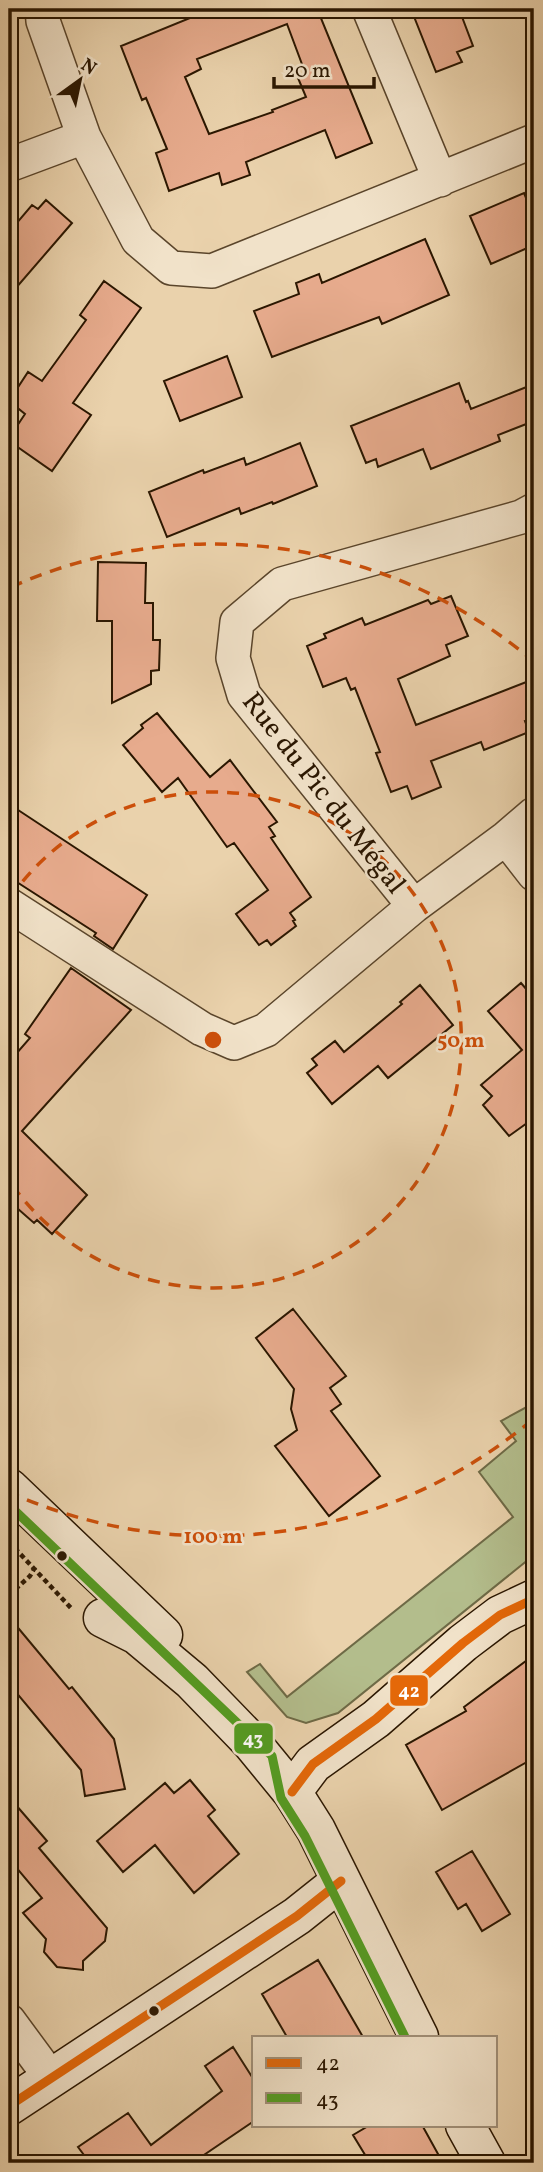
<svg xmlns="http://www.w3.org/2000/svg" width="543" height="2172" viewBox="0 0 543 2172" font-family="Vollkorn,serif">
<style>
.green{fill:#b3bd8c;stroke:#6e6a46;stroke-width:2}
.building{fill:#e7ab8d;stroke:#2a1600;stroke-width:2;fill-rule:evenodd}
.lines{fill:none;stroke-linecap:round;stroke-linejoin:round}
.street-casing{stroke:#5a452b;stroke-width:36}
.secondary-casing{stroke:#2a1600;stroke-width:41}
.path{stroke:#2a1600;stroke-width:4.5;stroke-dasharray:5 3.5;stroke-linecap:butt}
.street{stroke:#f1e2c9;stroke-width:33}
.secondary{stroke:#f1e2c9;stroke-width:38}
.bus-1-casing{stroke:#f1e2c9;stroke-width:14}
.bus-2-casing{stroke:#f1e2c9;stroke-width:14}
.bus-1{stroke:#e46809;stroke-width:9}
.bus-2{stroke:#539d21;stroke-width:9}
.ring{fill:none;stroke:#cc4f0a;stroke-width:3.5;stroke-dasharray:12 9}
.bus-dot{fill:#2a1600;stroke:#f1e2c9;stroke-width:2.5}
.labels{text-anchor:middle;stroke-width:5;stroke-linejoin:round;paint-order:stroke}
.street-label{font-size:28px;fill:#2a1600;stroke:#f1e2c9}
.centre{fill:#cc4f0a;stroke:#f1e2c9;stroke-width:3.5}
.ring-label{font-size:21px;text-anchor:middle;font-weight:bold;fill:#cc4f0a;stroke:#f1e2c9;stroke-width:5;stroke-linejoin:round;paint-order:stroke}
.line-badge{stroke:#f1e2c9;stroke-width:2.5}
.badge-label{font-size:19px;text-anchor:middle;font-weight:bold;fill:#fff}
</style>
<rect width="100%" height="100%" fill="#ead2ac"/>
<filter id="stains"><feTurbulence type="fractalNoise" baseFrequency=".00286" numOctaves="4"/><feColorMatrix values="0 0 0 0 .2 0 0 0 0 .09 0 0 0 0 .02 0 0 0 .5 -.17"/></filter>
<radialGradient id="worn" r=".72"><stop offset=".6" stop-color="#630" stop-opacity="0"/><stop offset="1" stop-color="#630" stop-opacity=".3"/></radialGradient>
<path class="green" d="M534,1403V1555L338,1713L306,1723L287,1717L247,1672L260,1664L287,1697L513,1517L479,1472L516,1441L501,1421Z"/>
<path class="building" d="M212,9H320L318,11L372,143L336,158L325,130L246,162L250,175L222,185L219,173L169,191L156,153L167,149L146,98L142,100L121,46ZM287,24L306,75L298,78L306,97L272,110L273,112L209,134L185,77L201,69L197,59Z
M411,9H459L473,46L457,52L462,62L436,72Z
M524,193L534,217V245L491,264L470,216Z
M46,200L72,223L9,296V232L32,205L38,209Z
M425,239L449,295L382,324L379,317L272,357L254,311L299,294L296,283L319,274L322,283Z
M104,281L141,308L73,403L91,415L52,471L9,441V438L25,414L9,401L28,372L42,381L86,320L80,315Z
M227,356L242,397L180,421L164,381Z
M459,383L466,402L468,401L471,409L534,384V421L498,435L500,441L431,469L423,449L378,467L376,459L366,463L351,426Z
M300,443L317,486L273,504L272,502L241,514L239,508L167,537L149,492L203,470L204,473L244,458L246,465Z
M98,562L146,563L145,603H153V640H160L159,670L151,671V684L112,703V621H97Z
M451,596L468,636L446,645L450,656L398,679L416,725L534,679V720L525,721L529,732L484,750L481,742L431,761L441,787L412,799L407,786L391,792L376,753L380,752L355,688L351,690L346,678L323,687L307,646L326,638L324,634L362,618L365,625L428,600L431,604Z
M157,713L210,777L230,760L277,822L269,827L275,836L271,838L311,897L290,913L295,920L293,921L296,926L271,945L267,940L259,945L236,914L268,890L234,843L227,847L178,778L162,792L123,745L143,728L141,725Z
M9,804L147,895L113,949L94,936L96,933L9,877Z
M71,968L131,1010L22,1131L87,1195L52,1234L37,1220L34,1223L9,1201V1062L30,1038L25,1034Z
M521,983L534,998V1118L509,1136L483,1105L492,1096L481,1085L522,1050L488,1011Z
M420,985L453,1025L388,1078L378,1066L332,1104L307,1073L317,1065L312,1059L335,1041L344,1052L402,1004L400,1002Z
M293,1309L346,1376L330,1388L341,1404L331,1411L380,1476L329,1516L275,1446L297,1430L291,1409L294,1389L256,1338Z
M9,1617L69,1689L72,1687L114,1739L125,1789L85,1796L81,1770L9,1684Z
M534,1655V1758L442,1810L406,1745L466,1711L464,1707Z
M190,1780L215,1810L208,1816L239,1854L194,1893L155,1845L123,1872L97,1841L165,1783L174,1793Z
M9,1797L47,1841L39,1848L107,1928L105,1941L83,1961V1970L57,1967L44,1952L46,1939L23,1913L42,1898L9,1859Z
M472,1851L510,1914L482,1931L466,1904L458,1909L436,1872Z
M318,1960L334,1987L363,2037H287L262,1994Z
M233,2047L254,2080V2121L192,2163H90L78,2147L128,2113L151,2145L222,2091L205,2066Z
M370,2125H422L443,2163H370L353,2135Z"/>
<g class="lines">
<defs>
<path id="street" d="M42,9L43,21L84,137L138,240L171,268L212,271L534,141
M369,9L440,180
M9,165L84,137
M506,838L534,874
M9,905L202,1029L234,1043L266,1030L414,906L506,838L534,814
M414,906L244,695L233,658L237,622L282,584L521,517L534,510
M9,2021L51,2078"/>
<path id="secondary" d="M9,1488L163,1635
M103,1618L137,1635L192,1681L251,1742L292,1792L316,1830L419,2037
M292,1792L313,1764L376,1719L463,1643L500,1615L534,1599
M9,2106L297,1916L341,1881
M465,2125L486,2163"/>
</defs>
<use href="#street" class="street-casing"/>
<use href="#secondary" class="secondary-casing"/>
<path class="path" d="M9,1542L71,1608
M9,1595L30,1576L35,1567"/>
<use href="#street" class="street"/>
<use href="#secondary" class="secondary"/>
<defs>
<path id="bus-1" d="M292,1792L313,1764L376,1719L463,1643L500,1615L534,1599
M9,2106L297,1916L341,1881"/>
<path id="bus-2" d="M9,1505L272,1756L281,1798L305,1836L405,2037"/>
</defs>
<use href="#bus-1" class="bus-1-casing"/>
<use href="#bus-2" class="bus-2-casing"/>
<use href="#bus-1" class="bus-1"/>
<use href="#bus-2" class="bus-2"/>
</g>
<g class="ring">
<path d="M10 898A248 248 0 1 1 10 1182"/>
<path d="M532 1420A496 496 0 0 1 11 1493M11 587A496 496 0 0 1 532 660"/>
</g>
<g class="bus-dot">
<circle cx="62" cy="1556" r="6"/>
<circle cx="154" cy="2011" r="6"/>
</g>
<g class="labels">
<g class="street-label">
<text transform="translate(325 792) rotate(52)" y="10">Rue du Pic du Mégal</text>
</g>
</g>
<circle cx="213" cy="1040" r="10" class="centre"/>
<g class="ring-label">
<text x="461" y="1047">50 m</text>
<text x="213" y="1543">100 m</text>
</g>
<g class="line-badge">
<rect x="389" y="1674" width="40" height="33" rx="7" fill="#e46809"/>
<rect x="233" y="1722" width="41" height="33" rx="7" fill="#539d21"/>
</g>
<g class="badge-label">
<text x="409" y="1697">42</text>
<text x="253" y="1745">43</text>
</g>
<rect width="543" height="2172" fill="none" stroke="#ead2ac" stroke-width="35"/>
<rect x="10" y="10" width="522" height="2151" fill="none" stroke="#2a1600" stroke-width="3.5"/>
<rect x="18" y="18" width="508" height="2137" fill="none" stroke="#2a1600" stroke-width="2"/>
<rect x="252" y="2036" width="245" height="91" fill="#f1e2c9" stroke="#a19079" stroke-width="2"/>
<rect x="266" y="2058" width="35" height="10" fill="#e46809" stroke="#a19079" stroke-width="2"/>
<text x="316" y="2070" font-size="21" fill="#2a1600">42</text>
<rect x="266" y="2093" width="35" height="10" fill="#539d21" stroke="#a19079" stroke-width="2"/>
<text x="316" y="2106" font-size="21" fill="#2a1600">43</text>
<g transform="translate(80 80) rotate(33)" stroke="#f1e2c9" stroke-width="5" paint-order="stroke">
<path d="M0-5L12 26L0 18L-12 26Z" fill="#2a1600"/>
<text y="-10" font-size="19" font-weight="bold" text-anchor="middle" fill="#2a1600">N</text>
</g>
<path d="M274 77v10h100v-10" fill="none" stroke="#2a1600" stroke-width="3.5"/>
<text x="284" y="77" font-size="21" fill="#2a1600" stroke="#f1e2c9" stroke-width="5" paint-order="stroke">20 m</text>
<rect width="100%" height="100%" filter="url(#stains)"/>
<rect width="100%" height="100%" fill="url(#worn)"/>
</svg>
